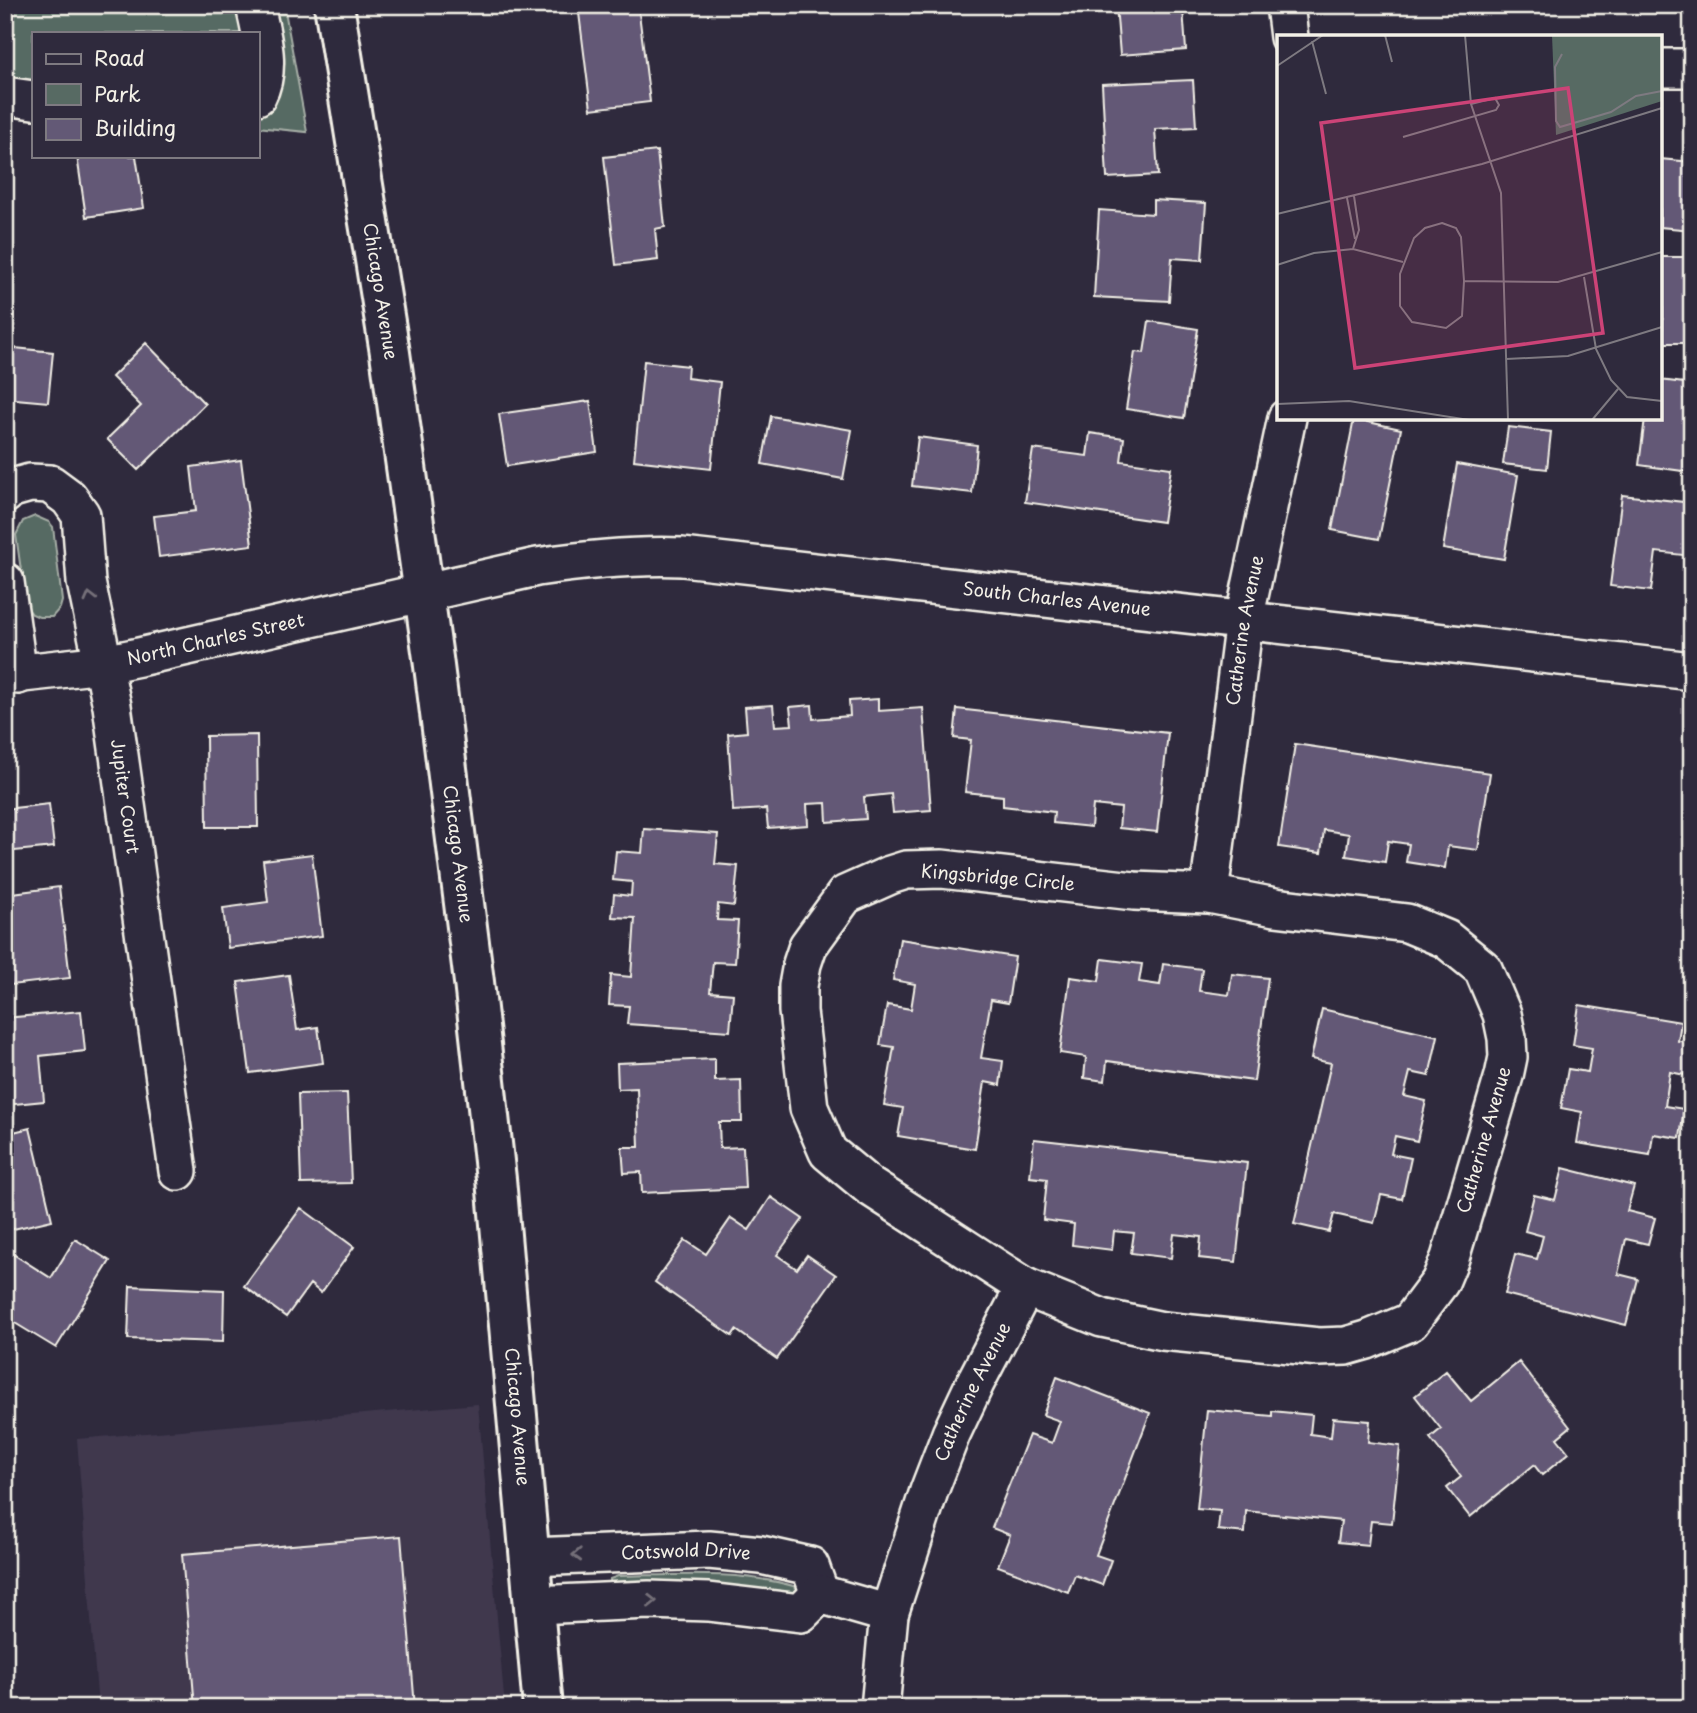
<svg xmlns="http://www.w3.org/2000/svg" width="1697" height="1713" viewBox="0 0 1697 1713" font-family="'Playpen Sans',sans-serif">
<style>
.built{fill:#3f384e}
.green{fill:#576a63;stroke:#a6aea6;stroke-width:2}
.building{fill:#635976;stroke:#f4f1e8;stroke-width:2}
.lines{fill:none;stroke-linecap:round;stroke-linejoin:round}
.minor-casing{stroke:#f4f1e8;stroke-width:42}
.major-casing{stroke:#f4f1e8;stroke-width:44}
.minor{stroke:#2f2a3d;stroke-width:37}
.major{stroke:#2f2a3d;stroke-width:38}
.oneway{stroke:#747079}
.labels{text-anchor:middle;stroke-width:5;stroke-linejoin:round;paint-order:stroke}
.street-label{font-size:18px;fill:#f4f1e8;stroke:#2f2a3d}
.inset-road{fill:none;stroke:#7e7a81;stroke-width:2}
.view{fill:#cc4377;fill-opacity:0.15;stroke:#cc4377;stroke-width:3.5}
.inset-edge{fill:none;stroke:#f4f1e8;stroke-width:3.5}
</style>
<rect width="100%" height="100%" fill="#2f2a3d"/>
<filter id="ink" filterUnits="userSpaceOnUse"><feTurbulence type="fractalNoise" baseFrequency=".0143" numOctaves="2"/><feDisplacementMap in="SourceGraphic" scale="14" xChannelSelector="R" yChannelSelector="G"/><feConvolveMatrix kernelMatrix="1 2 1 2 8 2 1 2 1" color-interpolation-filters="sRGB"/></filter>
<g filter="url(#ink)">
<!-- built -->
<path class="built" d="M478,1404L505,1708H98L77,1439Z"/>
<!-- green -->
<path class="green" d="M5,5H284L307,132L257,127V33H33V104L5,101Z
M35,516L49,522L53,527L62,601L60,608L52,617H39L32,614L26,606L16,535L23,521Z
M618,1576C678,1575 739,1570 797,1587L798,1598L610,1584V1579Z"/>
<!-- building -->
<path class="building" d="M578,5H638L650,102L591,109Z
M1116,5H1167L1168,10L1183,9L1186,50L1120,55Z
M1193,80L1196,127L1155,129L1158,175L1107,178L1102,84Z
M657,151L665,227L655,229L658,260L616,265L604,157Z
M77,156H136L144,208L86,217Z
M1660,159L1692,162V230L1660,227Z
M1153,200L1206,203L1202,260L1172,258L1169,301L1094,297L1099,210L1153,214Z
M1660,257H1692V343H1662L1663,296H1660Z
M1149,321L1198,329L1184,418L1126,409L1135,352L1144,353Z
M146,343L205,404L138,470L107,439L141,406L112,377Z
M5,347L53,352L48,402L5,398Z
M644,361L688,366L687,378L720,382L711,469L634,460Z
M1660,380L1692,384L1690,472L1639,465L1645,418H1660Z
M590,401L597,452L507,466L499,414Z
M771,416L852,430L843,479L762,464Z
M1354,419L1401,429L1379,539L1332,530Z
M1508,427L1551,432L1547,469L1503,464Z
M1090,433L1124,438L1121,461L1171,468L1163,522L1025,502L1033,449L1087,456Z
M918,437L977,445L972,493L912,486Z
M241,460L252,545L159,557L154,516L196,511L191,467Z
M1457,464L1518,475L1504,559L1443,549Z
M1622,495L1692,503V556L1656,552L1651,591L1610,586Z
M878,699V711L923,708L931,810L893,813L891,794L864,797L866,819L827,822L826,803L807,804L808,825L768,828L766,809L733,811L728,734L747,732L745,707L773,705L775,726L792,725L790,707L812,705L813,719L850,716L849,701Z
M957,709L1168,733L1157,832L1119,828L1121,808L1093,805L1091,827L1053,823L1054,812L1003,806V796L965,792L971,740L954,738Z
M257,735L258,827H207L206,736Z
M1295,744L1490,773L1478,850L1448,846L1445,868L1406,862L1409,844L1388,841L1385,862L1346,856L1349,834L1324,830L1321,853L1279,847Z
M49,804L54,847L5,852V809Z
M644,829L718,834L715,864L738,866L734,906L718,904L717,920L738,921L735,963L713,962L710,992L733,994L730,1031L627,1024L629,1006L609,1005L611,975L631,977L635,918L612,917L614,894L631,896L632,882L613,880L616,851L642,853Z
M312,854L322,936L228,948L223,908L268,902L263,860Z
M59,887L70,978L11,985L5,933V894Z
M900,939L1015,957L1008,1003L991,1000L981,1058L1003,1061L1000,1085L985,1082L975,1149L898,1136L903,1108L884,1105L894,1047L880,1045L887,1005L911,1009L915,984L893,980Z
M1102,959L1142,964L1139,982L1160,985L1163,964L1202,969L1199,991L1229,995L1232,974L1268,978L1254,1081L1107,1061L1105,1081L1084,1078L1086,1057L1060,1053L1070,977L1099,981Z
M289,975L297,1030L318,1027L323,1063L250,1073L238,982Z
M1579,1005L1681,1022L1678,1041L1692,1043L1690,1076L1670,1072L1665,1106L1684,1109L1680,1138L1653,1134L1650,1155L1577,1143L1582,1112L1561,1108L1568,1069L1588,1072L1592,1048L1573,1045Z
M1322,1009L1438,1036L1429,1076L1410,1072L1404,1096L1426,1101L1417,1141L1395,1136L1391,1154L1411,1158L1402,1199L1381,1195L1374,1223L1334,1214L1329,1232L1294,1224L1331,1063L1311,1059Z
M81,1011L85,1051L40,1056L44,1101L5,1105V1018Z
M715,1059V1081L741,1080L742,1122H719L720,1148L743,1147L745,1188L642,1193L641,1172L624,1173L622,1147H639L637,1088L618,1089L617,1063Z
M347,1093L351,1183L301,1184L298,1094Z
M30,1128L52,1220L5,1231V1134Z
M1034,1139L1247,1163L1236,1262L1199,1258L1201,1237L1174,1234L1171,1258L1131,1253L1134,1233L1114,1231L1112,1250L1072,1245L1074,1224L1043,1220L1047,1179L1030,1177Z
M1563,1168L1634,1186L1627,1211L1655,1218L1648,1244L1626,1239L1618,1274L1638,1279L1626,1325L1505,1294L1515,1254L1537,1259L1543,1236L1525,1231L1534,1195L1555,1200Z
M771,1197L803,1219L777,1255L797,1269L807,1255L836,1275L777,1359L736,1330L732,1336L655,1282L685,1240L706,1254L731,1218L749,1230Z
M301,1208L354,1247L321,1293L310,1284L286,1317L244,1286Z
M75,1239L110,1261L56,1348L5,1317V1267L13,1254L51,1278Z
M130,1286L224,1290L223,1342L128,1339Z
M1519,1362L1570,1427L1557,1438L1569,1453L1542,1475L1534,1465L1470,1517L1447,1488L1461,1477L1430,1438L1441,1429L1415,1396L1446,1371L1471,1401Z
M1057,1377L1150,1413L1096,1555L1111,1560L1102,1585L1075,1575L1068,1592L998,1566L1010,1535L992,1528L1029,1435L1052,1443L1060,1421L1043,1415Z
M1207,1410L1272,1416V1411L1312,1415L1310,1434L1331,1437L1333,1418L1370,1421L1368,1442L1400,1446L1392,1523L1371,1521L1368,1545L1338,1542L1341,1521L1246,1511L1245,1533L1218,1530L1220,1511L1197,1509Z
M401,1536L415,1708H195L182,1554Z"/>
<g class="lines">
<defs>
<g id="minor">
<path d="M255,5C261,35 272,67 257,96"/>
<path d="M1285,5L1289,37"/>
<path d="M1660,68H1692"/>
<path d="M5,96L33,100"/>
<path id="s1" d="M5,494L9,489L30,483L50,484L69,498L81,515L86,582L112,706L178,1171"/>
<path d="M5,582L18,675"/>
<path id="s2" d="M5,675L104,664L139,657L537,567C585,560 632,555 682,557L1692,671"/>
<path d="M942,869L1134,891L1209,894L1275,907L1407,923L1446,939L1483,969L1502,1014L1507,1038L1508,1057L1504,1076L1450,1258L1440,1282L1410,1322L1367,1340L1346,1346L1319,1347L1163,1331L1102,1318L1025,1287L869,1186L828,1152L809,1108L798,1011V986L802,964L808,946L845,895L890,875L906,870Z"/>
<path id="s3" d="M1209,894L1244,620L1287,418"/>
<path id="s4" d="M530,1557L709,1550L761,1555L810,1566L820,1594"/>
<path d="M820,1594L889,1614"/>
<path d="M534,1605L649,1600L708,1602L801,1613L820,1594"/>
<path id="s5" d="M880,1708L889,1614L929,1491L951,1434L975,1383L1025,1287"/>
</g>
<g id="major">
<path id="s6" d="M334,5L390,353L433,658L474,982L496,1179L543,1708"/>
</g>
</defs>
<!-- minor casing -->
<use href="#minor" class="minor-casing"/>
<!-- major casing -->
<use href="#major" class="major-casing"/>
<!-- minor -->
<use href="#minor" class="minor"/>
<!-- major -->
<use href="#major" class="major"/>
</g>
<!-- one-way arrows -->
<defs><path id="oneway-chevron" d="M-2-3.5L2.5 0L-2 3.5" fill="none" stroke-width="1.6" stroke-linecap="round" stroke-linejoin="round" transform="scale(1.75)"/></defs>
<g class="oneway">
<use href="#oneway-chevron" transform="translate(90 597) rotate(-104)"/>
<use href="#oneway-chevron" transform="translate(577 1555) rotate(178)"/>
<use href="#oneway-chevron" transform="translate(652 1601)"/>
</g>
</g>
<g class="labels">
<!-- street labels -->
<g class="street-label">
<text dy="6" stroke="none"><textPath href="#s6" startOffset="290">Chicago Avenue</textPath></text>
<text dy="6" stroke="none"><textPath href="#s2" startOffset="1066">South Charles Avenue</textPath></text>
<text dy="6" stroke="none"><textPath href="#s3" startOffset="266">Catherine Avenue</textPath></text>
<text dy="6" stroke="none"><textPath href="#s2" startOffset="214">North Charles Street</textPath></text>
<text dy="6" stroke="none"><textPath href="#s1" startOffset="378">Jupiter Court</textPath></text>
<text dy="6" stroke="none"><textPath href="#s6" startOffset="858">Chicago Avenue</textPath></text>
<text transform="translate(998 878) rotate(5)" y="6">Kingsbridge Circle</text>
<text transform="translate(1484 1140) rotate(-74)" y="6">Catherine Avenue</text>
<text dy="6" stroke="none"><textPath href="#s5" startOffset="332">Catherine Avenue</textPath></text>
<text dy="6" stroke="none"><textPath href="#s6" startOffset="1424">Chicago Avenue</textPath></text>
<text dy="6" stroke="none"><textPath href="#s4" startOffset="156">Cotswold Drive</textPath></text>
</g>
</g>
<!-- overview -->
<g transform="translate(1277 35)">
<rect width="385" height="385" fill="#2f2a3d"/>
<path d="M275,0H385V66L279,100Z" fill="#576a63"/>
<path class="inset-road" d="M108,0L115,27M188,0L194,69L224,158L231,385M35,6L49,59M285,19L278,32L279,86L283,92L334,77L359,61L385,56M0,31L46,0M126,102L219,75L222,70L218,63L194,69M70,163L78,204M0,179L205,129L385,73M165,188L179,193L184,202L187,246L185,281L169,293L135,287L123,271V239L137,203L148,193ZM76,214L82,195L77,161M0,230L37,218L76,214L126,227M307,242L319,314L334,345L350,362L385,366M187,246L281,247L385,217M229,324L291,321L385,292M0,369L72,366L192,385M315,385L341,354"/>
<path class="view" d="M291,53L326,298L78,333L44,88Z"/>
<rect width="385" height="385" class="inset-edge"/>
</g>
<!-- margin -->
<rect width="1697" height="1713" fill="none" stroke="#2f2a3d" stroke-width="28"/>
<rect x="14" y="14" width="1669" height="1685" fill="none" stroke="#f4f1e8" stroke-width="2.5" filter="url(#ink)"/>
<!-- legend -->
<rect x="32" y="32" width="228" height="126" fill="#2f2a3d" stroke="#7e7a81" stroke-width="2"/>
<rect x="46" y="54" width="35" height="10" fill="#2f2a3d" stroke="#7e7a81" stroke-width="2"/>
<text x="94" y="66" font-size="21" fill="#f4f1e8">Road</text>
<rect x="46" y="84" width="35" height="21" fill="#576a63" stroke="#7e7a81" stroke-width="2"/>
<text x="94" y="102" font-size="21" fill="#f4f1e8">Park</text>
<rect x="46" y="119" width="35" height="21" fill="#635976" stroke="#7e7a81" stroke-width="2"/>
<text x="94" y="136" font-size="21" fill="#f4f1e8">Building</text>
</svg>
